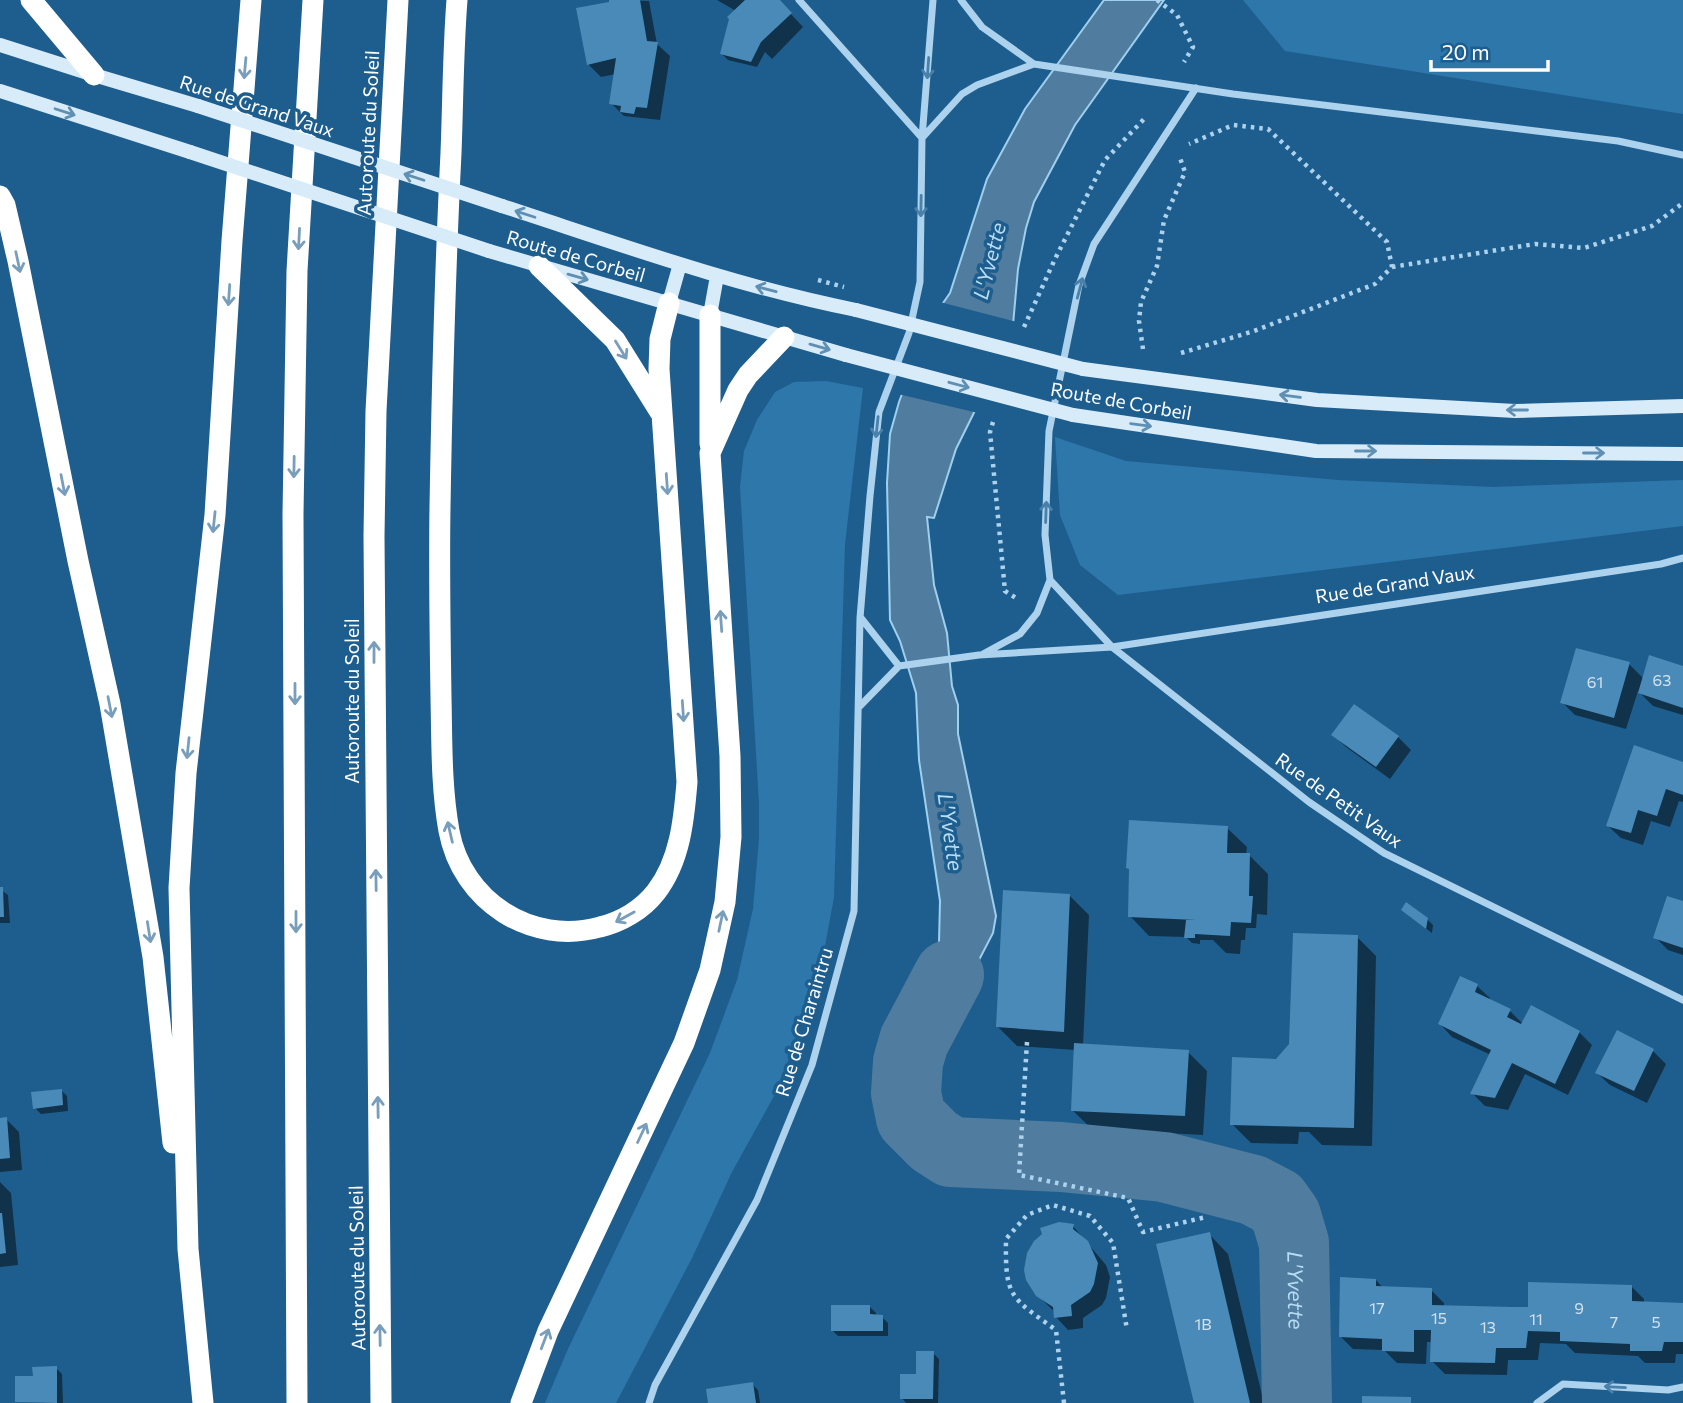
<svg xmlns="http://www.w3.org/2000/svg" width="1683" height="1403" viewBox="0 0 1683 1403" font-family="Commissioner,sans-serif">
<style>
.green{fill:#2e77aa}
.water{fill:#507d9f;stroke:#9fcfee;stroke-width:2}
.pier{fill:#1e5e8e}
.shadow{fill:#0007}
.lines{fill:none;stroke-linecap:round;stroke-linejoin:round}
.river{stroke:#507d9f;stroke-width:70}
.building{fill:#4a8ab8}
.path{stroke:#acd2ed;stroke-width:4.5;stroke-dasharray:3.5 5;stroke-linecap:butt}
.street{stroke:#acd2ed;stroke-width:7}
.secondary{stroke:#d8ebf9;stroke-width:14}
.highway{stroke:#fff;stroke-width:21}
.path-bridge{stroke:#acd2ed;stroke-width:4.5;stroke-dasharray:3.5 5;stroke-linecap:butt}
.secondary-bridge{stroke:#d8ebf9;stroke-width:14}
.oneway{stroke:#789ebb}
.oneway2{stroke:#4981aa}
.oneway3{stroke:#5f8fb3}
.labels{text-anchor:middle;stroke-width:7;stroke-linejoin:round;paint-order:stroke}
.number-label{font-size:16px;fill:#d2e2ed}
.street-label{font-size:19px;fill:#fff;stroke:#1e5e8e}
.water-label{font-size:21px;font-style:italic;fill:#b8dcf4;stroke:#1e5e8e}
</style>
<rect width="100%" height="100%" fill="#1e5e8e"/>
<!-- green -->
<path class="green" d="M1243,0H1683V114L1285,51Z
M826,381L863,388L845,544L834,897L822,963L779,1087L732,1172L692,1258L616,1403H545L568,1349L710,1053L737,980L753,909L759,839V803L740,487L744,451L757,420L775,392L794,382Z
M1055,437L1126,461L1338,480L1493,487L1683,480V526L1118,595L1080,565L1060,515Z"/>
<!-- water -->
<path class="water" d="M1104,0H1164L1075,125L1034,202L1026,228L1018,269L1012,336L956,449L934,518L927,517L934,585L947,633L952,686L958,705V734L996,916L993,933L938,1039L908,1062L880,1057L926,974L939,942L940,901L919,760L916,693L900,641L890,620L887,483L890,434L899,402L922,341L934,316L950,293L987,179L1025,109Z"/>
<!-- pier -->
<path class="pier" d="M940,302L1017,322L1016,338L978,413L898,394L919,340Z"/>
<!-- shadow -->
<path class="shadow" d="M611,0L649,1L657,44L670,56L660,120L624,116L611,103L616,74L601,77L588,64Z
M717,0H778L803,27L772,59L765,52L757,67L728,60L722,54L736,11Z
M1629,664L1644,679L1683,668V715L1653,706L1638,691L1626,729L1575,715L1562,702Z
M1354,706L1398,737L1411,750L1390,779L1346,747L1333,735Z
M1683,764V802L1679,801L1670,827L1651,821L1643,845L1621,838L1608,826Z
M1227,828L1247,847L1246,855H1249L1268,874L1267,915L1257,914L1256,928H1246L1245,940H1241L1240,954L1226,953L1213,940H1200V944L1192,943L1186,937L1149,936L1130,916Z
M0,889L8,895L10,923H0Z
M1070,896L1089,915L1083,1046L1188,1052L1207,1071L1203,1135L1092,1129L1072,1110L1076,1050L1017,1046L998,1027Z
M1683,903V955L1668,950L1655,937Z
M1409,916L1427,919L1433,925L1432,933Z
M1357,937L1376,956L1372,1146L1322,1145L1309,1132H1299L1298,1144L1251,1143L1232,1124L1291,1045Z
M1461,978L1477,986L1490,998L1489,1001L1510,1011L1523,1024L1579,1032L1592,1045L1568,1095L1525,1074L1508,1110L1485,1106L1472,1093L1491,1055L1452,1037L1440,1024Z
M1618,1032L1653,1051L1666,1064L1647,1103L1610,1085L1597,1073Z
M61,1090L67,1096L68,1111L41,1114L35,1108Z
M6,1119L19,1132L22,1170L0,1172V1120Z
M0,1182L11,1193L18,1265L0,1267Z
M1073,1226L1106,1265L1110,1277L1106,1298L1102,1305L1083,1318V1328L1068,1330L1056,1317L1055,1312L1037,1295Z
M1209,1234L1228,1254L1264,1403H1196Z
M1376,1280L1383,1288L1431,1290L1444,1303V1307L1529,1309L1631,1286L1644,1299V1303L1683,1305V1354H1676L1675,1363H1645L1638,1356L1575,1353L1566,1344L1540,1343L1538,1360H1508L1507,1375L1445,1374L1432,1361L1433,1342H1427L1426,1364L1397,1363L1384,1350L1353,1349L1340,1336Z
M870,1307L876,1313V1316L882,1317L888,1323V1336H838L832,1330Z
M933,1353L939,1359L938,1403H906L902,1398Z
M56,1368L62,1374L63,1403L17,1402L35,1378Z
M752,1384L758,1390L760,1403H710Z"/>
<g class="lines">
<!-- river -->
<path class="river" id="s1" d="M949,975L914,1041L908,1062L906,1093L911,1118L934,1141L951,1152L1061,1157L1164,1167L1253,1190L1276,1202L1286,1216L1294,1243L1297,1403"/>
</g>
<!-- building -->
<path class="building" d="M609,0H640L647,41L658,42L647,108L636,107L634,114L620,112L621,106L609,104L616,58L587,65L576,8L609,2Z
M745,0H780L792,13L761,42L751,62L720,54L729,19L727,17Z
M1576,648L1630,662L1614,718L1560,703Z
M1649,655L1683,666V708L1638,693Z
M1354,704L1399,736L1376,767L1331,735Z
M1634,745L1683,762V795L1666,789L1657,816L1638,810L1631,833L1606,826Z
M1129,820L1228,826L1227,853H1250L1249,896H1253L1251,923L1231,922L1230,936L1195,934V938H1184L1186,920H1196L1128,917L1129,869L1126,868Z
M0,887H3L4,917H0Z
M1003,890L1070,894L1064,1032L996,1027Z
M1667,896L1683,901V948L1653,938Z
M1406,902L1428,918L1426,929L1401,910Z
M1293,933L1358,935L1354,1128L1230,1125L1232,1057L1276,1059L1289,1044Z
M1460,976L1478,984L1475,992L1511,1009L1507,1017L1521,1024L1531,1005L1580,1031L1555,1084L1512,1063L1495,1098L1470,1094L1491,1050L1438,1024Z
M1617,1030L1654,1049L1634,1091L1595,1073Z
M1074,1043L1189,1050L1185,1116L1071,1111Z
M62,1089L63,1105L33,1109L31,1092Z
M7,1117L10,1158L0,1159V1118Z
M0,1213H2L6,1253L0,1254Z
M1059,1222L1074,1224L1073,1229L1088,1241L1098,1263L1094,1284L1090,1292L1071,1305L1072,1316L1054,1318L1053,1307L1036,1296L1026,1280L1024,1270L1027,1253L1034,1241L1042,1234L1040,1228Z
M1210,1232L1250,1403H1194L1156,1244Z
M1340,1277L1376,1279V1286L1432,1288V1305L1512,1307H1528V1282L1632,1285V1301L1683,1303V1342H1664L1662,1351H1630V1344L1560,1341V1332L1528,1331L1526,1348H1496L1495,1363L1430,1362L1431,1330H1414V1352L1382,1351V1339L1339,1337Z
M831,1305H870V1314L883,1315V1331H831Z
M916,1351H934L933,1399H900V1374H916Z
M57,1366V1403L15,1402V1376H33L32,1367Z
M753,1382L756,1403H708L706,1389Z
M1362,1396L1411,1397V1403H1362Z"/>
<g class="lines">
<!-- path -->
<path class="path" d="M1157,0L1177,15L1193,47L1184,62
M1392,267L1535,244L1584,248L1652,226L1683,203
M1024,327L1055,259L1105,160L1145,118
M1143,349L1139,321L1141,302L1157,266L1164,220L1185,172L1180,158
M1181,353L1254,331L1375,284L1392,267L1387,242L1268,129L1233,125L1189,144
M993,422L990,432L1005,591L1019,600
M1027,1042L1019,1175L1128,1198L1143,1232L1206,1217
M1064,1403L1056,1330C1010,1297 1005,1297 1006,1239L1027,1215L1053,1205L1090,1216L1113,1243L1127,1330"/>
<!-- street -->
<path class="street" d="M799,0L922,138
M961,0L982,27L1034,64L1233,94L1618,141L1683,155
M922,138L962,94L977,85L1034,64
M1050,580L1112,647L1309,802L1384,853L1683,1000
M861,618L899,666
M983,654L1020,634L1037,613L1050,580L1045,535L1049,431L1079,285L1094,244L1196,88
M860,706L899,666L979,655L1112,647L1661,564L1683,558
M649,1403L655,1385L757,1200L812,1065L854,911L860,618L870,496L879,412L909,333L920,282L922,138L933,0
M1537,1403L1563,1384L1668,1390L1683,1387"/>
<!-- secondary -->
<path class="secondary" d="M0,45L94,75L198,106
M0,91L190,152
M502,206C619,244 735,286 856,310
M489,251L846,355
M669,303L680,264
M710,315L717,276
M1083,369L1317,400L1515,411L1683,406
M1073,415L1316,451L1683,454"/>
<!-- highway -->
<path class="highway" d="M31,0L94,75
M457,0C453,51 453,102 451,153C445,271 442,389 440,507C439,570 440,633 441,697C442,742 441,786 449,831C462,901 531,946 600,927C621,922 642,910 656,892C680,861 684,820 687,782L659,369L660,339L669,303
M0,196L5,205L18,261L78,561L110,704L153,957L173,1143
M539,266L615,340L660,412
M710,315V444
M203,1403L188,1249L179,888L186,773L215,515L232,241L251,0
M297,1403L293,514L297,271L313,0
M381,1403L374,536L376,411L398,0
M521,1403L548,1331L684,1043L710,970L725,902L731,837L730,756L710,453L738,390L748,375L784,337"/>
<!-- path-bridge -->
<path class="path-bridge" d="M818,280L844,287"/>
<!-- secondary-bridge -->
<path class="secondary-bridge" d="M198,106L502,206
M190,152L489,251
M856,310L1083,369
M846,355L1073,415"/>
</g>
<!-- one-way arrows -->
<defs><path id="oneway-shaft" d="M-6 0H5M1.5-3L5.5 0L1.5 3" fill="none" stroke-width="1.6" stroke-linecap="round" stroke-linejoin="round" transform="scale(1.75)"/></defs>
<g class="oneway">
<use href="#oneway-shaft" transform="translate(245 68) rotate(95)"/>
<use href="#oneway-shaft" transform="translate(299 239) rotate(93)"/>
<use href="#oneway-shaft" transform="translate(18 262) rotate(78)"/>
<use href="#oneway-shaft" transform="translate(229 295) rotate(94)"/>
<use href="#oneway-shaft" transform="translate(621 350) rotate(58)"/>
<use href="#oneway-shaft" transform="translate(294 467) rotate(91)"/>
<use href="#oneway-shaft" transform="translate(667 484) rotate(86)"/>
<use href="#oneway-shaft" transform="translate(63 485) rotate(79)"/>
<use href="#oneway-shaft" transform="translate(214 522) rotate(96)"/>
<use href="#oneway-shaft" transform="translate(721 621) rotate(-94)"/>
<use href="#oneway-shaft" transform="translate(374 652) rotate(-90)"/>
<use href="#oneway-shaft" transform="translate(295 694) rotate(90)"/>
<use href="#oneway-shaft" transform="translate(110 707) rotate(79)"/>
<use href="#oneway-shaft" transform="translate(683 711) rotate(86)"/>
<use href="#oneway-shaft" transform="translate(188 748) rotate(96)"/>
<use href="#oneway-shaft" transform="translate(450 832) rotate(-103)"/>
<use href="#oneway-shaft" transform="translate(376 880) rotate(-91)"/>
<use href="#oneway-shaft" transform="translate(625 917) rotate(151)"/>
<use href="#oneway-shaft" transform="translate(721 921) rotate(-78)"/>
<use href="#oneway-shaft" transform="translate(296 922) rotate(90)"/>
<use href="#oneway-shaft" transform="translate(149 932) rotate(81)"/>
<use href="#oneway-shaft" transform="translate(378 1107) rotate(-91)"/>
<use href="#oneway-shaft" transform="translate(642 1133) rotate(-65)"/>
<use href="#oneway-shaft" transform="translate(380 1335) rotate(-91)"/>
<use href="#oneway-shaft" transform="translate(545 1339) rotate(-69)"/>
</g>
<g class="oneway2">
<use href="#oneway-shaft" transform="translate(928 68) rotate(94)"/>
<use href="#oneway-shaft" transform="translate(921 206) rotate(91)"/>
<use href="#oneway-shaft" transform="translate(1080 288) rotate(-75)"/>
<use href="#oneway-shaft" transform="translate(877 427) rotate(96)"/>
<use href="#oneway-shaft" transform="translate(1046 512) rotate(-88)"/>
<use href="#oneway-shaft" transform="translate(1615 1387) rotate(-177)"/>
</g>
<g class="oneway3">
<use href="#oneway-shaft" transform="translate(65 112) rotate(18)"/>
<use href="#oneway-shaft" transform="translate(414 177) rotate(-162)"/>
<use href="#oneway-shaft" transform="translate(525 214) rotate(-162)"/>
<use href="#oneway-shaft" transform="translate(578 277) rotate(16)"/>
<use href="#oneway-shaft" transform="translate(766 289) rotate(-165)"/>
<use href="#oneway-shaft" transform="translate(820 347) rotate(16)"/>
<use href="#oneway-shaft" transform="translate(959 385) rotate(15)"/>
<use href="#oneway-shaft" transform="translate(1290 396) rotate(-173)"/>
<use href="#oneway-shaft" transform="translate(1517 410) rotate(-180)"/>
<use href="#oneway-shaft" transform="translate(1141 425) rotate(8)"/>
<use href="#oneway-shaft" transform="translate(1366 451)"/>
<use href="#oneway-shaft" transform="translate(1594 453)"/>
</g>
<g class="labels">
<!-- number labels -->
<g class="number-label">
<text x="1662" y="686">63</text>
<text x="1595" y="688">61</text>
<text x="1377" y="1314">17</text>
<text x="1579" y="1314">9</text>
<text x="1439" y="1324">15</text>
<text x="1536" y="1325">11</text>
<text x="1614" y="1328">7</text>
<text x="1656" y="1328">5</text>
<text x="1203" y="1330">1B</text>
<text x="1488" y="1333">13</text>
</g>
<!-- street labels -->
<g class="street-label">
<text transform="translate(257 106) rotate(18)" y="7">Rue de Grand Vaux</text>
<text transform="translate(368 133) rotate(-87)" y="7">Autoroute du Soleil</text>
<text transform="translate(576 256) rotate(16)" y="7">Route de Corbeil</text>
<text transform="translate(1121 401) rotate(10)" y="7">Route de Corbeil</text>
<text transform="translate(1395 584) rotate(-9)" y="7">Rue de Grand Vaux</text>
<text transform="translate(352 701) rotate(-90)" y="7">Autoroute du Soleil</text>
<text transform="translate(1339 800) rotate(35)" y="7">Rue de Petit Vaux</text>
<text transform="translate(804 1022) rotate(-73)" y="7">Rue de Charaintru</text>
<text transform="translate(357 1268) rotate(-91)" y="7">Autoroute du Soleil</text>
</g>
<!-- water labels -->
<g class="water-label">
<text transform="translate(990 261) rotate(-76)" y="7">L'Yvette</text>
<text transform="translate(950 832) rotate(82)" y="7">L'Yvette</text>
<text dy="7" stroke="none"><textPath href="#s1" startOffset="630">L'Yvette</textPath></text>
</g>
</g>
<!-- scale -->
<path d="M1431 60v10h117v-10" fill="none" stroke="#ffffff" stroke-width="3.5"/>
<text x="1442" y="60" font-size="21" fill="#ffffff" stroke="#1e5e8e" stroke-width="5" paint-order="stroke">20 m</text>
</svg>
